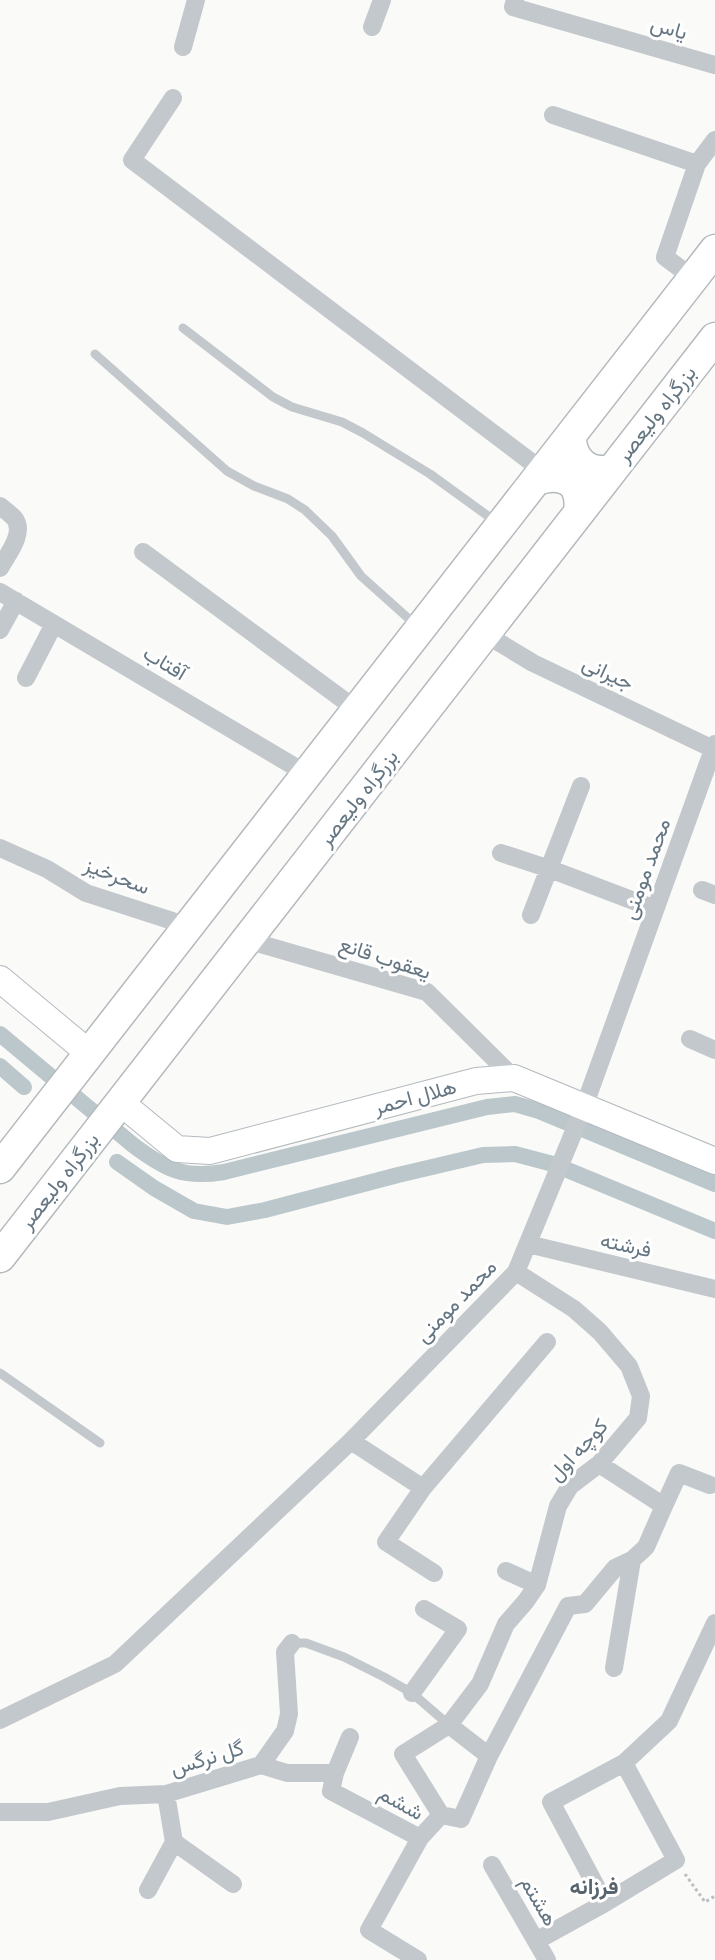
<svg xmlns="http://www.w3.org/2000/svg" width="715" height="1960" viewBox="0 0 715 1960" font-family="Signika,Vazirmatn,sans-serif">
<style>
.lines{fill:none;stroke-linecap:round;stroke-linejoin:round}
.canal{stroke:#bbc7cb;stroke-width:16}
.secondary-casing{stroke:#b3babf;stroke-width:28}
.trunk-casing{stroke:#b4b9bd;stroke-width:33}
.path{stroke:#bbbfc2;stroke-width:3;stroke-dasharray:3 3;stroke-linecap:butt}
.service{stroke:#c3c8cc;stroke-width:9}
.minor{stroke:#c3c8cc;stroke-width:18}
.secondary{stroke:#fff;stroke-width:26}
.trunk{stroke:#fff;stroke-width:30}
.labels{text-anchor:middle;stroke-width:6;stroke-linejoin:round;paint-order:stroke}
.street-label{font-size:21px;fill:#657683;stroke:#fff}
.neighbourhood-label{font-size:22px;font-weight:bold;fill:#57646e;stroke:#fff}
</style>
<rect width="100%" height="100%" fill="#fafaf8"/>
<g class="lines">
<!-- canal -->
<path class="canal" d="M0,1034L133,1145C165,1169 183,1179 224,1172L487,1107L515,1104L539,1111L715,1184
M0,1066L24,1087
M117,1162L154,1188L194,1211L227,1217L265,1210L398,1175L483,1155L515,1154L553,1164L715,1231"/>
<defs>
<path id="secondary" d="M0,979L89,1053
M120,1102L177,1149L210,1151L476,1081L514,1078L715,1161"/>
<path id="trunk" d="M571,435C570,460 589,477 613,469
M536,480C563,471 583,481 579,512
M0,1168L715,250
M0,1257L715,338"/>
</defs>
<!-- secondary casing -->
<use href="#secondary" class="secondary-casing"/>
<!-- trunk casing -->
<use href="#trunk" class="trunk-casing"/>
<!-- path -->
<path class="path" d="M685,1874L705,1902L715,1896"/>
<!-- service -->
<path class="service" d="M183,328L273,397L292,407L342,422L363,433L430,474L499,524
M95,354L227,471L254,486L288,499L305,510L332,536L361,576L418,627
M0,1373L100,1443
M292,1643H306L344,1657L384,1677L412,1693L449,1725"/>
<!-- minor -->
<path class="minor" d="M515,0L513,7L715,65
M372,27L382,0
M183,47L196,0
M173,98L132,160L543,471
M553,115L697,164
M693,278L665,257L697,164L715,140
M0,506C5,510 11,514 15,519C25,534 7,555 0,568
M143,552L357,710
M0,592L307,774
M0,630L16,601
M485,634L533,663L713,749
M26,678L54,624
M0,848L47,869L86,893L188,926
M501,853L550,869L655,909
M702,890L715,895
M531,915L581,786
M247,940L427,992L514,1078
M690,1039L715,1050
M528,1244L715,1289
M351,1441L423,1488L547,1342
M423,1488L386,1542L434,1573
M664,1506L679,1473L710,1485
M506,1571L537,1585
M614,1668L632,1560
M412,1693L458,1629L424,1609
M0,1720L115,1664L351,1441L516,1272L584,1107L715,744
M449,1725L489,1756
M261,1765L287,1773H335L331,1791L420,1838L369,1930L418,1960
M335,1773L350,1737
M166,1794L174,1842L233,1884
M0,1812H48L120,1796L166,1794L261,1765L285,1731L289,1714L285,1652L292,1643
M441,1815L461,1819L489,1756L568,1606L585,1604L615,1568L632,1560L646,1547L664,1506L599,1464
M420,1838L441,1815L403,1754L449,1725L480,1684L506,1624L526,1601L537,1585L558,1506L570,1486L599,1464L638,1418L641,1396L629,1366L600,1332L574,1309L516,1272
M492,1865L547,1960
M148,1890L174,1842
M605,1903L676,1860L624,1763
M536,1941L605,1903L551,1802L624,1763L669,1721L715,1623"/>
<!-- secondary -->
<use href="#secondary" class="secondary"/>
<!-- trunk -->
<use href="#trunk" class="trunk"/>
</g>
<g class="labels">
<!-- street labels -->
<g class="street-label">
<text transform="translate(669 28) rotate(16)" y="7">یاس</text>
<text transform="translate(656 414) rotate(-52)" y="7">بزرگراه ولیعصر</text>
<text transform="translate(165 663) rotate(31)" y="7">آفتاب</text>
<text transform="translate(608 673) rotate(25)" y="7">جیرانی</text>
<text transform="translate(358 798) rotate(-52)" y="7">بزرگراه ولیعصر</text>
<text transform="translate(646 869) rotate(-70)" y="7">محمد مومنی</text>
<text transform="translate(117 876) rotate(21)" y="7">سحرخیز</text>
<text transform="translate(385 958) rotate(18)" y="7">یعقوب قانع</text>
<text transform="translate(415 1097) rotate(-15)" y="7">هلال احمر</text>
<text transform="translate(59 1181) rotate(-52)" y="7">بزرگراه ولیعصر</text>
<text transform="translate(626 1245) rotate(12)" y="7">فرشته</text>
<text transform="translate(456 1301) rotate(-46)" y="7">محمد مومنی</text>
<text transform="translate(578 1450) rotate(-47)" y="7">کوچه اول</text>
<text transform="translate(207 1758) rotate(-17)" y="7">گل نرگس</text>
<text transform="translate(401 1803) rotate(29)" y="7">ششم</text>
<text transform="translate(539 1901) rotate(60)" y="7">هشتم</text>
</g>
<!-- neighbourhood labels -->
<g class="neighbourhood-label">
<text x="594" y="1894">فرزانه</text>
</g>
</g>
</svg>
